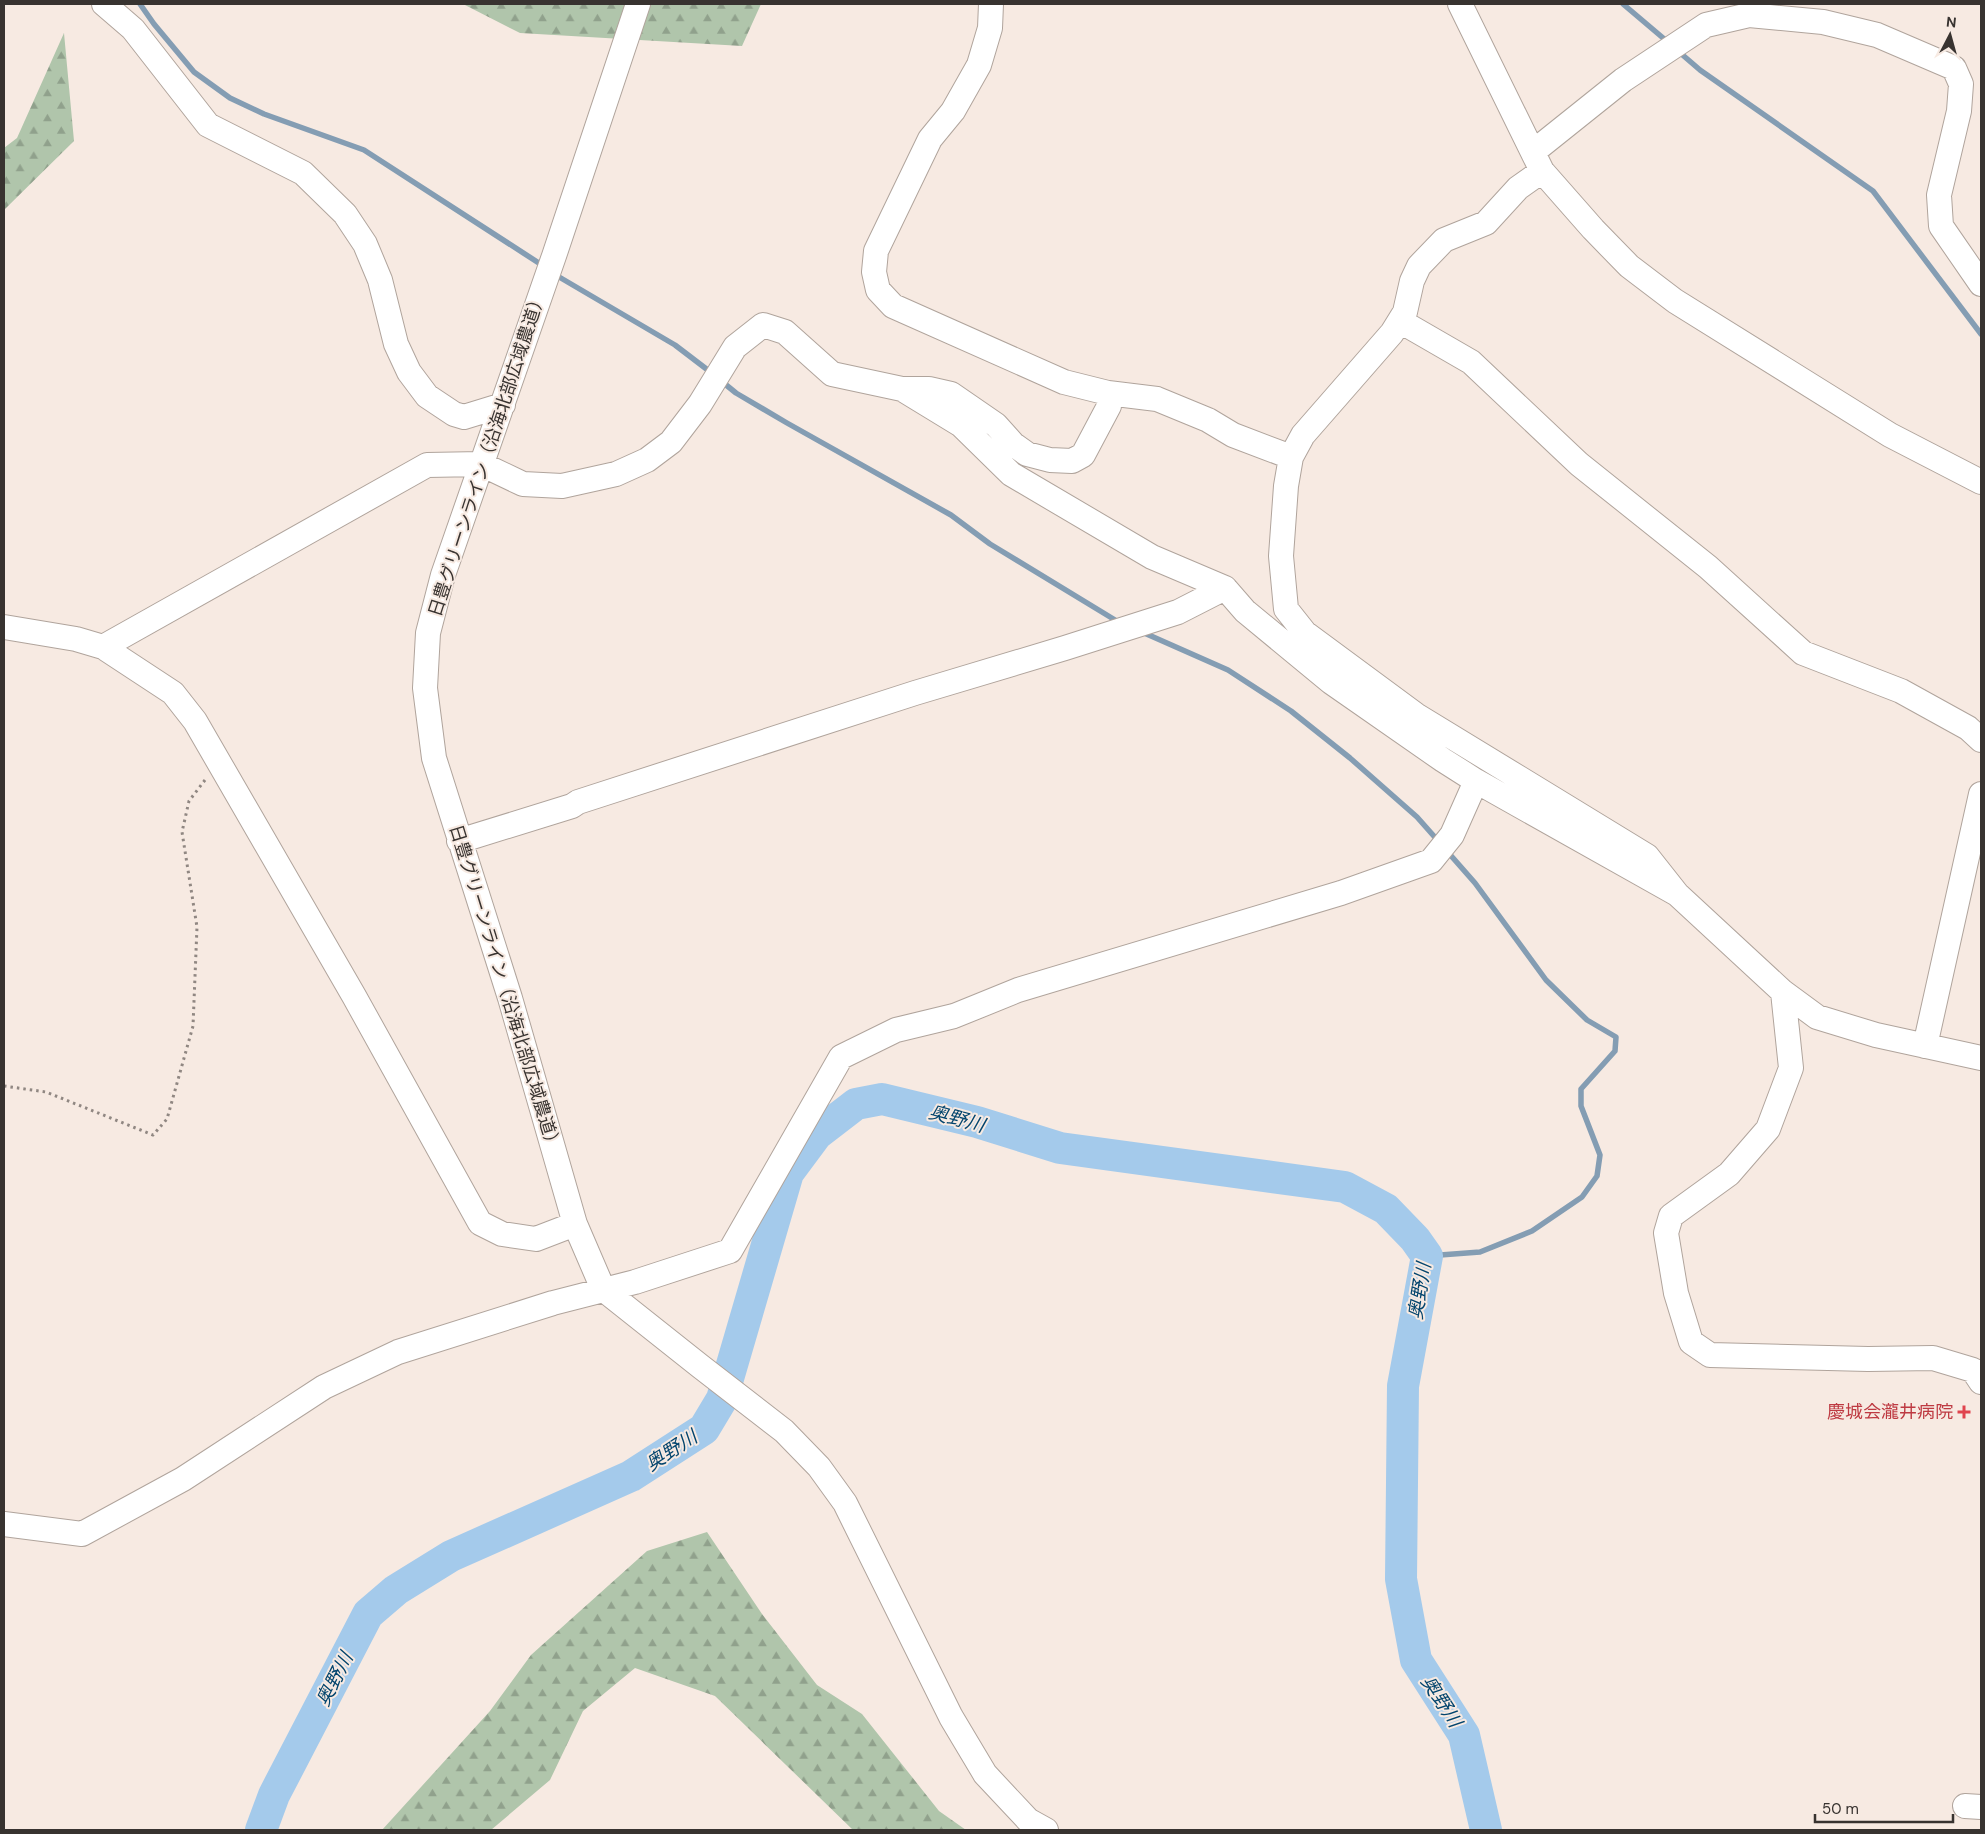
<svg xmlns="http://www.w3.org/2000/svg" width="1985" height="1834" viewBox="0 0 1985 1834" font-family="'DM Sans','Noto Sans JP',sans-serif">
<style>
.forest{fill:url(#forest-firs)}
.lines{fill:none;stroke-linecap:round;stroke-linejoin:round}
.stream{stroke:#849db3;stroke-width:5.5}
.river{stroke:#a4caeb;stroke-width:32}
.minor-casing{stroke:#b0a49c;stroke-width:26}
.path{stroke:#908782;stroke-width:3;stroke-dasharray:2.5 4;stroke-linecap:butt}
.minor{stroke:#fff;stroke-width:24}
.health-dot{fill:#e0444e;stroke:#f7eae2;stroke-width:2}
.labels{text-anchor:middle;stroke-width:4;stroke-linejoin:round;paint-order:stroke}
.street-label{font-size:18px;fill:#383330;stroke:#f7eae2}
.health-label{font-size:18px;fill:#be3a42;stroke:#f7eae2;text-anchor:end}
.water-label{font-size:19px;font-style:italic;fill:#02446d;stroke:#f7eae2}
</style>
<defs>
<pattern id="forest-firs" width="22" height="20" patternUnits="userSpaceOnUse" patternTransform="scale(1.25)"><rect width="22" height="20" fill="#b0c5ab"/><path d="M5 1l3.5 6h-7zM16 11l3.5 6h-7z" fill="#90a18c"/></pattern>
</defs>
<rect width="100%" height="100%" fill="#f7eae2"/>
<!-- forest -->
<path class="forest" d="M463,4H761L742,46L520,33Z
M64,33L74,141L4,210V148L17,138Z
M707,1532L762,1614L817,1685L862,1714L939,1811L966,1830H853L715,1696L635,1668L583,1711L550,1780L491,1830H382L490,1711L531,1655L647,1551Z"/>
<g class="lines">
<!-- stream -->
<path class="stream" d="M140,4L154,24L194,72L230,98L264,114L364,150L545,267
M1623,4L1669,43
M1678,51L1700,70L1873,191L1981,334
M554,274L675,345L713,374
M720,380L736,393L787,423L951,515L990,544L1120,623
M1142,632L1228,670L1291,711L1350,758L1417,817L1440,843
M1427,1256L1480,1252L1532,1231L1582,1197L1597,1176L1600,1155L1581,1106V1089L1615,1051L1616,1037L1587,1020L1546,980L1475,883L1446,850"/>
<!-- river -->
<path class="river" d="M261,1830L274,1795L368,1614L396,1590L451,1556L631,1476L704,1429L722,1399L788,1173L817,1134L856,1104L882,1099L977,1122L1060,1148L1345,1187L1386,1209L1415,1239L1427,1256L1403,1386L1401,1579L1416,1660L1464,1735L1486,1830"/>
<defs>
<path id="minor" d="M104,4L133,29L208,125L303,173L345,214L365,244L380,280L396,344L409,372L427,396L454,414L464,417L503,405
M638,4L554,256L443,575L428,633L425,688L434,758L510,998L575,1224L603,1289L700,1366L784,1431L819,1467L845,1503L951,1717L985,1774L1028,1820L1046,1830
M991,4L990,28L979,65L953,111L930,139L876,251L874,272L878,290L893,306L1064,382L1108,393L1157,399L1208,420L1233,435L1291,457
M1460,4L1542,171L1593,229L1629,266L1675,301L1890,435L1981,482
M1533,152L1623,80L1706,25L1749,15L1823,22L1877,35L1954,68L1961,84L1959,111L1939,195L1941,226L1981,284
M1542,171L1518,188L1486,223L1444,240L1419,266L1412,281L1405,312L1392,333L1303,435L1291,457L1286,486L1281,556L1286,609L1305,633L1416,715L1647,856L1677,894L1783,992L1817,1017L1876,1035L1981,1058
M1400,321L1471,362L1579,464L1708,567L1803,653L1901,691L1968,728L1981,740
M905,389H929L951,394L996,425L1013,444L1027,454L1050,460L1072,461L1083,455L1109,406L1108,393
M4,627L76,639L103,647L173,693L195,721L354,996L480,1223L502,1234L536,1239L575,1224
M103,647L427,465L481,464L523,484L562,486L616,474L647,460L671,442L700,404L735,347L763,325L785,332L832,374L902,389L961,425L1011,474L1152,557L1225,588L1245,611L1331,682L1443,760L1476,781L1677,894
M459,841L572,806L578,802L915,693L1065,648L1178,612L1225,588
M1783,992L1791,1068L1768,1129L1729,1174L1671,1216L1666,1233L1676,1293L1691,1342L1710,1355L1868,1359L1933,1358L1973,1370L1981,1382
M1925,1046L1981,794
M4,1524L82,1534L183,1479L324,1387L398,1352L553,1303L635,1282L730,1251L841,1057L896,1030L954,1016L1018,990L1341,893L1431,861L1452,835L1476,781
M1965,1806L1981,1807"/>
</defs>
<!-- minor casing -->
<use href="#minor" class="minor-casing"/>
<!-- path -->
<path class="path" d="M4,1086L46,1092L153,1135L167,1119L193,1026L197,927L182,832L189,801L205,780"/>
<!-- minor -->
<use href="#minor" class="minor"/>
</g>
<!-- markers -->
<path class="health-dot" d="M1961.5 1404.5h5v5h5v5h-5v5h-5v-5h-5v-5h5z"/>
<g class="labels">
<!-- street labels -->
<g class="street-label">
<text transform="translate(487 454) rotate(-72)" y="6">日豊グリーンライン（沿海北部広域農道）</text>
<text transform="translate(505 988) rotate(73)" y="6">日豊グリーンライン（沿海北部広域農道）</text>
</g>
<!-- health labels -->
<g class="health-label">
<text x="1953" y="1418">慶城会瀧井病院</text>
</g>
<!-- water labels -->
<g class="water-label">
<text transform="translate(957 1118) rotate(15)" y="7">奥野川</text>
<text transform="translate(1419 1291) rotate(-81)" y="7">奥野川</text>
<text transform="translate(671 1450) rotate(-33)" y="7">奥野川</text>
<text transform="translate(334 1679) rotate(-63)" y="7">奥野川</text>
<text transform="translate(1442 1701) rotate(57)" y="7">奥野川</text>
</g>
</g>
<!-- border -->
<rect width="1985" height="1834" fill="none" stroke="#383330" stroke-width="10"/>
<!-- north arrow -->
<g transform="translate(1950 35) rotate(6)" stroke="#f7eae2" stroke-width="4" paint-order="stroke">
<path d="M0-4L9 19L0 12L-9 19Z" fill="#383330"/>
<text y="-8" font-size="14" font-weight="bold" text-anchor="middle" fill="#383330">N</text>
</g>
<!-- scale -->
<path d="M1815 1814v8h138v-8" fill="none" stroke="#383330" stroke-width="2.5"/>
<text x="1822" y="1814" font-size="15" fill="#383330" stroke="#f7eae2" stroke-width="4" paint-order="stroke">50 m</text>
</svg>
